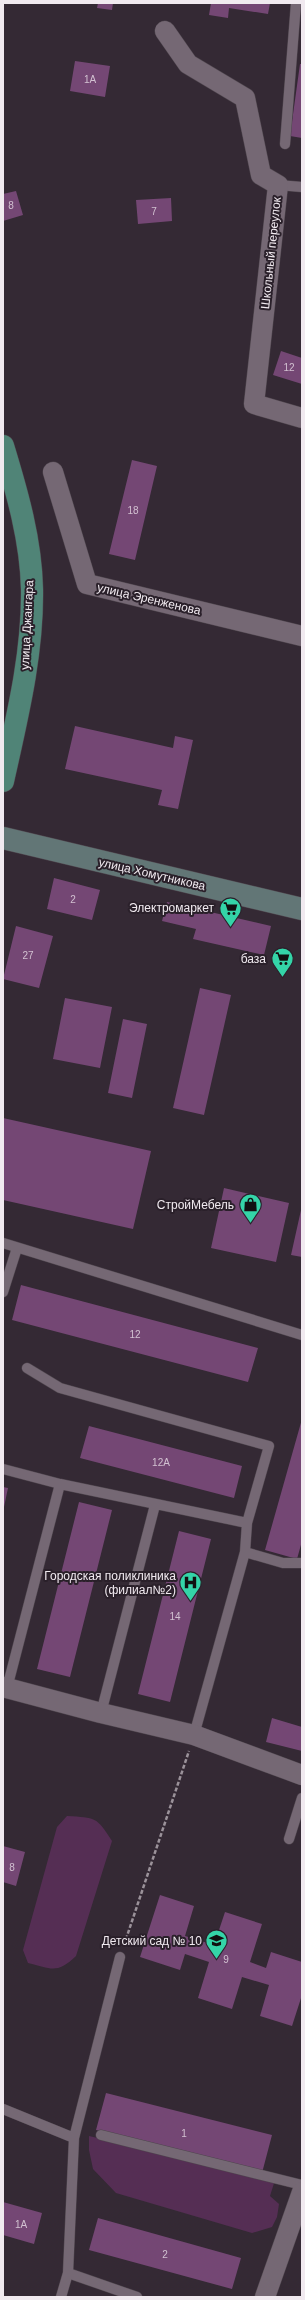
<svg xmlns="http://www.w3.org/2000/svg" width="305" height="2300" viewBox="0 0 305 2300" font-family="Arial,sans-serif">
<style>
.green{fill:#552e54}
.building{fill:#744774}
.lines{fill:none;stroke-linecap:round;stroke-linejoin:round}
.lane-casing{stroke:#4f464e;stroke-width:11}
.street-casing{stroke:#4f464e;stroke-width:21}
.secondary-casing{stroke:#4f464e;stroke-width:23}
.primary-casing{stroke:#4f464e;stroke-width:23}
.path{stroke:#9b929a;stroke-width:2.5;stroke-dasharray:4 2;stroke-linecap:butt}
.lane{stroke:#756874;stroke-width:10}
.street{stroke:#756874;stroke-width:20}
.secondary{stroke:#627676;stroke-width:22}
.primary{stroke:#508477;stroke-width:22}
.labels{text-anchor:middle;stroke-width:4;stroke-linejoin:round;paint-order:stroke}
.number-label{font-size:10px;fill:#d2c1d1}
.street-label{font-size:12px;fill:#f1eaf0;stroke:#2a202a}
.poi-label{font-size:12px;fill:#f1eaf0;stroke:#2a202a;text-anchor:end}
</style>
<rect width="100%" height="100%" fill="#342934"/>
<!-- green -->
<path class="green" d="M67,1816C96,1818 96,1816 112,1841L76,1956C57,1974 52,1969 28,1963L23,1950L57,1827Z
M89,2136L275,2180L270,2196L279,2204L277,2217L272,2227L252,2233L116,2193L93,2169L89,2150Z"/>
<!-- building -->
<path class="building" d="M98,3H113L112,10L97,8Z
M211,3H270L268,14L229,8L228,18L209,15Z
M75,61L110,66L105,97L70,91Z
M300,64H302V138L290,136Z
M16,191L23,215L3,221V194Z
M171,198L172,221L138,224L136,200Z
M281,351L302,358V384L273,375Z
M132,460L157,466L135,560L109,554Z
M75,726L173,748L175,736L193,740L178,809L158,805L162,790L65,769Z
M54,878L100,890L92,920L47,909Z
M167,902L271,926L264,955L193,939L196,929L162,921Z
M16,926L53,936L39,988L3,979Z
M200,988L231,995L204,1115L173,1108Z
M65,998L112,1007L100,1068L53,1059Z
M123,1019L147,1024L132,1098L108,1093Z
M3,1118L151,1151L133,1229L3,1200Z
M224,1188L289,1203L276,1262L211,1248Z
M301,1210H302V1257L291,1255Z
M21,1285L258,1348L248,1382L12,1320Z
M302,1419V1541L297,1559L265,1550Z
M89,1426L242,1466L234,1498L80,1458Z
M3,1487L8,1488L4,1507H3Z
M79,1502L112,1510L70,1677L37,1669Z
M179,1531L211,1539L170,1702L138,1694Z
M272,1718L302,1727V1751L266,1742Z
M3,1846L25,1852L16,1886L3,1882Z
M160,1895L194,1906L185,1936L214,1945L225,1912L262,1924L250,1962L266,1968L271,1952L302,1962V1995L292,2026L260,2016L269,1985L242,1977L232,2009L198,1998L209,1962L185,1954L180,1970L140,1957Z
M106,2093L272,2135L262,2173L96,2130Z
M3,2202L42,2213L34,2244L3,2235Z
M98,2218L241,2258L232,2289L89,2250Z"/>
<g class="lines">
<defs>
<path id="lane" d="M285,144L296,3
M278,185L302,187
M3,1243L302,1335
M3,1292L17,1248
M27,1368L60,1388L269,1446L247,1523L245,1552L194,1735
M3,1469L60,1484L247,1523
M245,1552L283,1563H302
M7,1688L60,1484
M101,1713L155,1505
M289,1839L302,1798
M3,2109L74,2138
M101,2135L302,2185
M68,2273L137,2297
M61,2297L68,2273L74,2138L120,1957"/>
<path id="street" d="M165,31L188,64L245,98L261,175L278,185L254,404L302,418
M53,472L87,584L302,636
M3,1687L101,1713L194,1735L302,1775
M265,2297L302,2192"/>
<path id="secondary" d="M3,838L302,909"/>
<path id="primary" d="M3,446C17,492 31,540 32,589C33,654 17,718 3,781"/>
</defs>
<!-- lane casing -->
<use href="#lane" class="lane-casing"/>
<!-- street casing -->
<use href="#street" class="street-casing"/>
<!-- secondary casing -->
<use href="#secondary" class="secondary-casing"/>
<!-- primary casing -->
<use href="#primary" class="primary-casing"/>
<!-- path -->
<path class="path" d="M124,1945L189,1751"/>
<!-- lane -->
<use href="#lane" class="lane"/>
<!-- street -->
<use href="#street" class="street"/>
<!-- secondary -->
<use href="#secondary" class="secondary"/>
<!-- primary -->
<use href="#primary" class="primary"/>
</g>
<!-- icons -->
<defs>
<symbol id="supermarket-pin" viewBox="-11 -11 22 30"><path d="M0 17L-7.5 6A9.5 9.5 0 1 1 7.5 6Z" fill="#34d4a8" stroke="#2a202a"/><path d="M-6-5.5h2.5l.6 2H6L4.5 2H-2.5L-4.4-4H-6ZM-1.5 3.2a1.3 1.3 0 1 0 .1 0ZM3 3.2a1.3 1.3 0 1 0 .1 0Z" fill="#111"/></symbol>
<symbol id="shop-pin" viewBox="-11 -11 22 30"><path d="M0 17L-7.5 6A9.5 9.5 0 1 1 7.5 6Z" fill="#34d4a8" stroke="#2a202a"/><path d="M-5-2.5h2.3a2.7 3.5 0 0 1 5.4 0H5L5.5 6h-11ZM-1.5-2.5h3a1.5 2.3 0 0 0-3 0Z" fill="#111"/></symbol>
<symbol id="hospital-pin" viewBox="-11 -11 22 30"><path d="M0 17L-7.5 6A9.5 9.5 0 1 1 7.5 6Z" fill="#34d4a8" stroke="#2a202a"/><path d="M-5-5h3v3.5h4V-5h3V5h-3V1.5h-4V5h-3Z" fill="#111"/></symbol>
<symbol id="school-pin" viewBox="-11 -11 22 30"><path d="M0 17L-7.5 6A9.5 9.5 0 1 1 7.5 6Z" fill="#34d4a8" stroke="#2a202a"/><path d="M0-5L7-2L0 1L-7-2ZM-4 1L0 2.5L4 1V4Q0 6-4 4Z" fill="#111"/></symbol>
</defs>
<g fill-rule="evenodd">
<use href="#supermarket-pin" x="218" y="896" width="25" height="34"/>
<use href="#supermarket-pin" x="270" y="946" width="25" height="34"/>
<use href="#shop-pin" x="238" y="1192" width="25" height="34"/>
<use href="#hospital-pin" x="178" y="1570" width="25" height="34"/>
<use href="#school-pin" x="204" y="1928" width="25" height="34"/>
</g>
<g class="labels">
<!-- number labels -->
<g class="number-label">
<text x="90" y="83">1А</text>
<text x="11" y="209">8</text>
<text x="154" y="215">7</text>
<text x="289" y="371">12</text>
<text x="133" y="514">18</text>
<text x="73" y="903">2</text>
<text x="28" y="959">27</text>
<text x="135" y="1338">12</text>
<text x="161" y="1466">12А</text>
<text x="175" y="1620">14</text>
<text x="12" y="1871">8</text>
<text x="226" y="1963">9</text>
<text x="184" y="2137">1</text>
<text x="21" y="2228">1А</text>
<text x="165" y="2258">2</text>
</g>
<!-- street labels -->
<g class="street-label">
<text transform="translate(271 253) rotate(-84)" y="4">Школьный переулок</text>
<text transform="translate(149 599) rotate(13)" y="4">улица Эренженова</text>
<text transform="translate(27 625) rotate(-87)" y="4">улица Джангара</text>
<text transform="translate(152 874) rotate(13)" y="4">улица Хомутникова</text>
</g>
<!-- poi labels -->
<g class="poi-label">
<text x="214" y="912">Электромаркет</text>
<text x="266" y="963">база</text>
<text x="234" y="1209">СтройМебель</text>
<text x="176" y="1580">Городская поликлиника<tspan x="176" dy="14">(филиал№2)</tspan></text>
<text x="202" y="1945">Детский сад № 10</text>
</g>
</g>
<!-- border -->
<rect width="305" height="2300" fill="none" stroke="#f1eaf0" stroke-width="8"/>
</svg>
